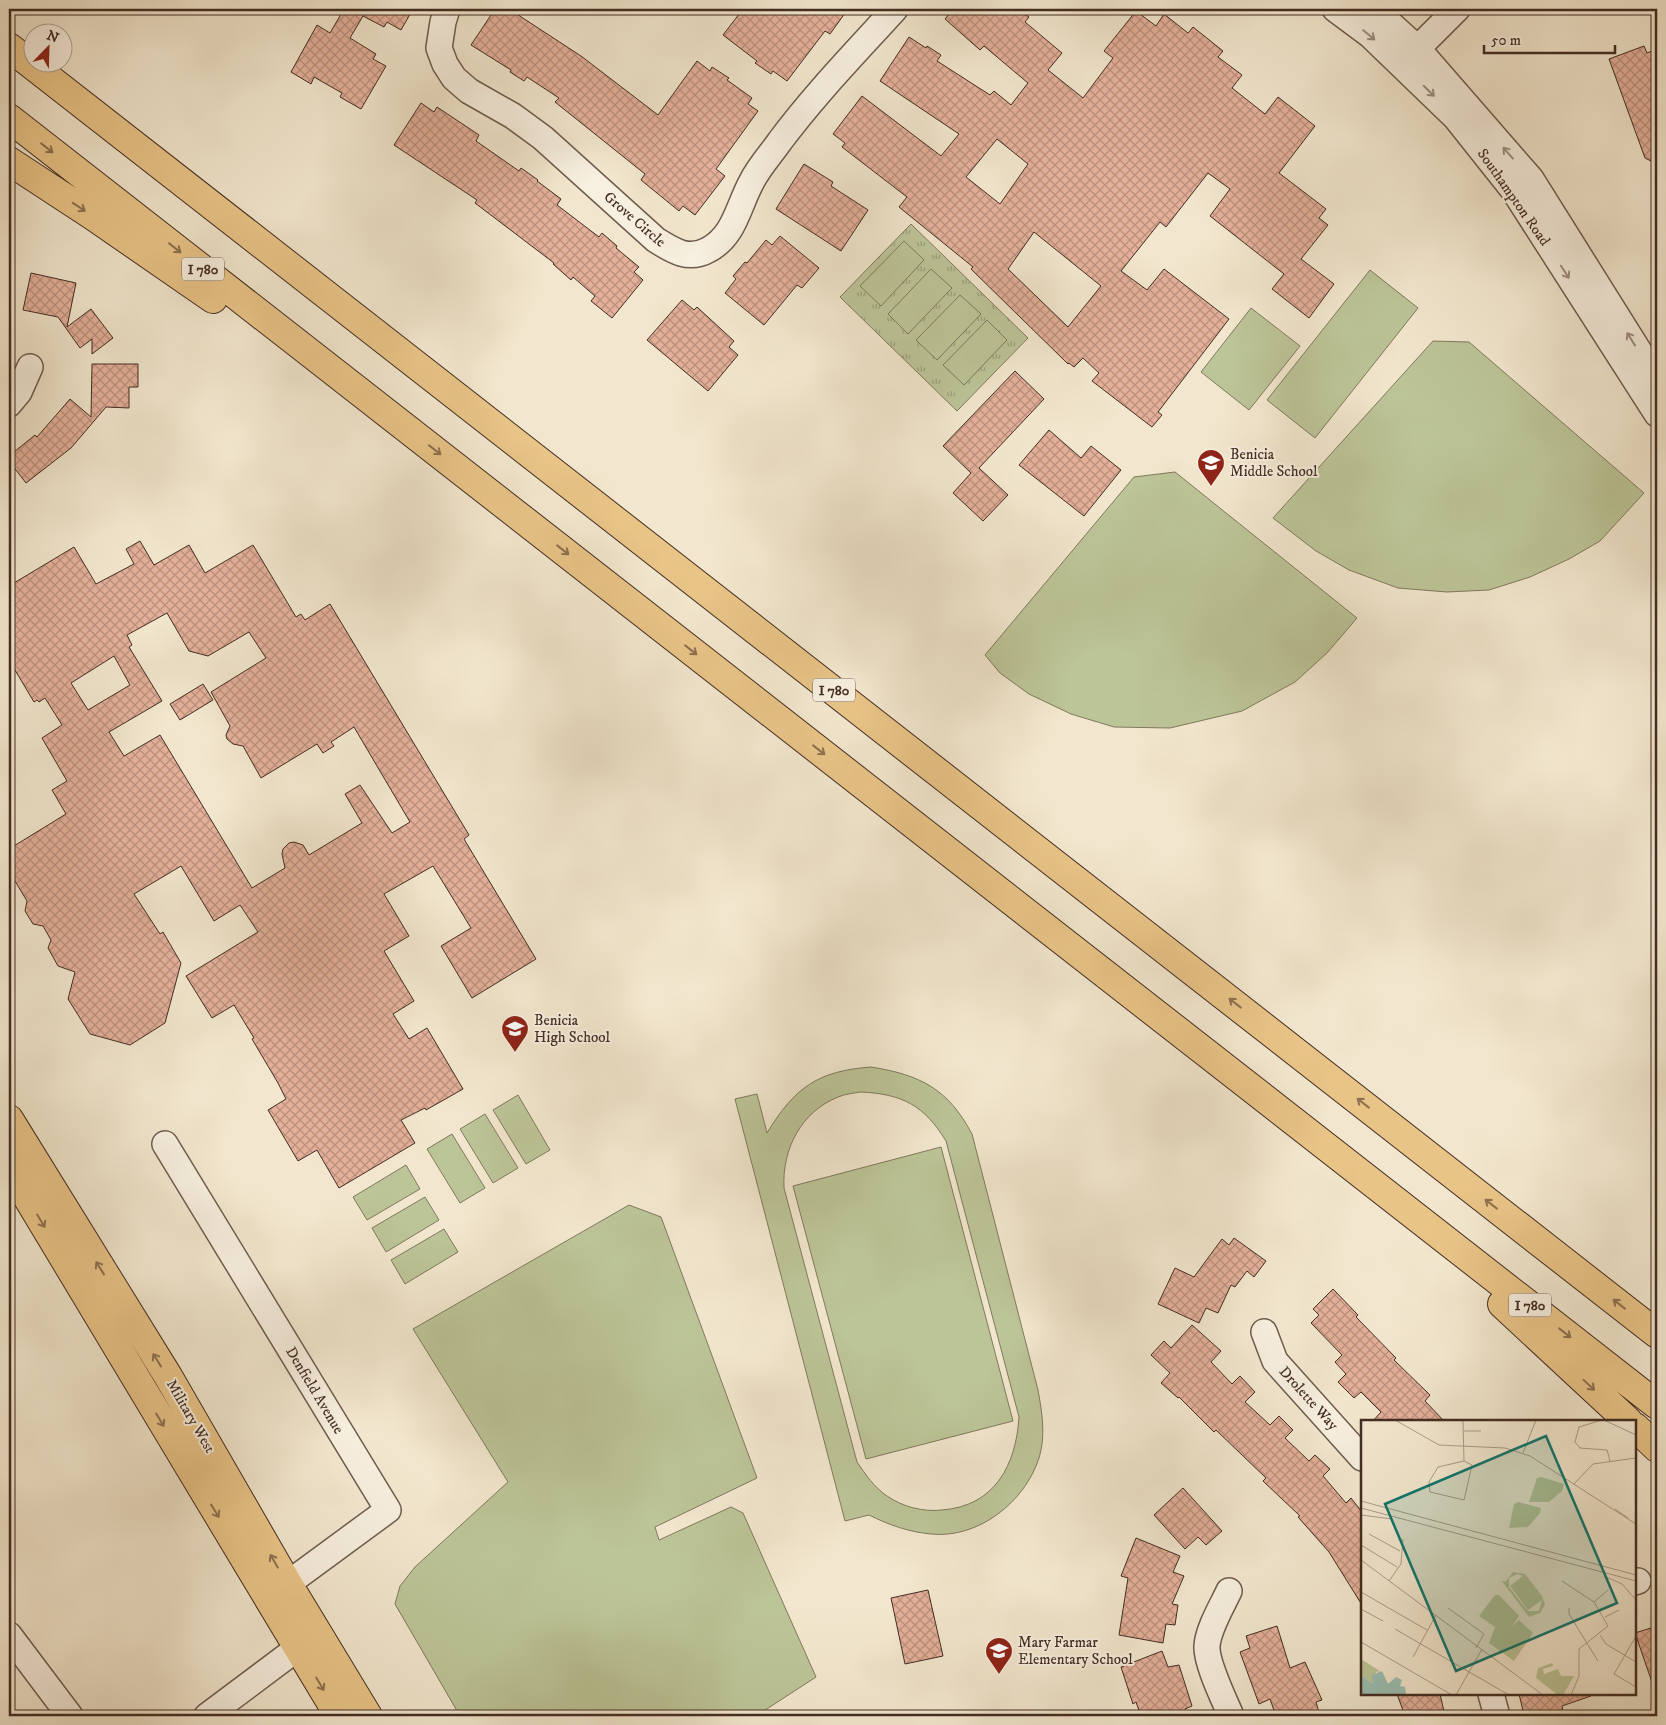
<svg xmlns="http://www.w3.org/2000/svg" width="1666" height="1725" viewBox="0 0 1666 1725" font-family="'IM FELL DW Pica',serif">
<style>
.park{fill:url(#park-tufts);stroke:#80795e}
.pitch{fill:#bcc598;stroke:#80795e;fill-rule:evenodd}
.building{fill:url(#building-cross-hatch);stroke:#432d23;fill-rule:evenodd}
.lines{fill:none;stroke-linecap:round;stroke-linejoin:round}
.minor-casing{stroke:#6f5c4e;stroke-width:28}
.major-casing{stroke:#432d23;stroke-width:30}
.highway-casing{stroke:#432d23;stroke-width:30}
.minor{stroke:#f7efdf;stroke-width:25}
.major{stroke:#e9c487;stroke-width:28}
.highway{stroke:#e9c487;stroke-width:28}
.oneway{stroke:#9d8e81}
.oneway2{stroke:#8e7150}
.labels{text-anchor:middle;stroke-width:4;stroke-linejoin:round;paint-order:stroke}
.shield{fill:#f7efdf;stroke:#79675b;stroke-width:1}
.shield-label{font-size:14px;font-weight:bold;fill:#432d23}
.street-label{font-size:15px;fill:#432d23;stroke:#f7efdf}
.poi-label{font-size:15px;fill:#432d23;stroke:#f7efdf;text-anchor:start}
.inset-road{fill:none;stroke:#ac9d8a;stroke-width:1}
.view{fill:#0f766e;fill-opacity:0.15;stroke:#0f766e;stroke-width:2.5}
.inset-edge{fill:none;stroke:#432d23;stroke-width:2.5}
</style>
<defs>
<pattern id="park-tufts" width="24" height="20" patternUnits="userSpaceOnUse" patternTransform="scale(1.25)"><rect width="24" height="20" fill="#bcc598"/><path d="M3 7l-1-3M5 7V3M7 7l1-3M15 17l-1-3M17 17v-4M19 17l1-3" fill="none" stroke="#9aa07c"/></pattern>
<pattern id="building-cross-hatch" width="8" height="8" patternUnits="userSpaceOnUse" patternTransform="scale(1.25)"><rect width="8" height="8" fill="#e4b09a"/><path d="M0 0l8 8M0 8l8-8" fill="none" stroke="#ba907d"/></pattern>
</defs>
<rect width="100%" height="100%" fill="#f2e7ce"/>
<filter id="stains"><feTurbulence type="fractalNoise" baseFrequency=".004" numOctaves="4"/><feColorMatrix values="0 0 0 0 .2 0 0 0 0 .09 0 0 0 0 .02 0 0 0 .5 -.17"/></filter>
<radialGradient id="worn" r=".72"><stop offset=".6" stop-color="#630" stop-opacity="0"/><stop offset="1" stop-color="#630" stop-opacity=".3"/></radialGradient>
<!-- park -->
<path class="park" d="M911,224L1028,338L957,411L840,297Z"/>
<!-- pitch -->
<path class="pitch" d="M904,241L924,260L881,306L860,286Z
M931,269L952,288L908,334L888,314Z
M1370,270L1418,308L1315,438L1267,400Z
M960,295L981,314L937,360L916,340Z
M1251,308L1300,346L1249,410L1201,372Z
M987,320L1007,340L964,385L943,365Z
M1433,341L1469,342L1644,493L1600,541L1569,559L1530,577L1489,590L1447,592L1398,588L1349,570L1316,551L1273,518Z
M1175,472L1357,618L1327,653L1295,682L1242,711L1170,728L1114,727L1071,714L1029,694L1000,673L985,655L1134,477Z
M871,1067C921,1075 948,1089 972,1134L1038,1390C1042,1412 1046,1436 1039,1458C1025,1502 978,1539 931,1534C909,1532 889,1525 869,1515L845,1521L735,1099L757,1094L767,1133C795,1087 818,1071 871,1067ZM861,1092C902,1094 924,1105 946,1141L1019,1417C1016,1465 995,1506 942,1510C923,1512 903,1507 887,1496C874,1487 866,1475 857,1462L784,1188C782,1149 801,1112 838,1097C845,1094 854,1093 861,1092Z
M518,1095L550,1150L526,1164L493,1110Z
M485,1114L518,1168L493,1183L460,1129Z
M452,1134L485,1188L460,1203L427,1149Z
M941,1147L1013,1421L866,1459L793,1186Z
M406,1165L420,1189L367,1220L353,1197Z
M425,1197L439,1220L386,1252L372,1228Z
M629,1205L661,1217L757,1478L655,1527L659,1540L731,1507L743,1513L816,1677L756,1716H460L395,1604L400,1586L415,1567L508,1482L413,1329Z
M444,1229L458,1252L405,1284L391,1260Z"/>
<!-- building -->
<path class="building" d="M344,9H413L401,30L387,22L384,27L363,16L350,38L376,54L373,59L386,66L361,109L340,97L342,93L314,77L311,84L291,72L317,25L330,33Z
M495,9H509L581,56L658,115L697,61L710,71L712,67L729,78L727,80L752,98L748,104L758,111L716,169L725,176L695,215L683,206L679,211L641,180L645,174L555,102L559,98L527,77L524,81L510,72L511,70L471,45Z
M743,9H848L830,34L825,31L787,81L773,71L771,74L755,63L757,61L723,35Z
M953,9H1018L1029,17L1025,22L1062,53L1048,70L1083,98L1113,58L1104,51L1136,11L1156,26L1164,14L1188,33L1193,27L1223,51L1218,57L1242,75L1232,88L1265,114L1278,97L1315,126L1279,173L1326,209L1319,218L1328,225L1301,259L1334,284L1309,318L1272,289L1284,274L1210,216L1230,189L1208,173L1166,227L1160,222L1121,271L1147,290L1164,269L1229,319L1158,412L1162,415L1152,427L1092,381L1099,373L1083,358L1074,367L1069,363L1068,364L971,269L973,267L899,207L907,197L842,147L845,143L833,134L862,96L941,156L959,134L880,81L909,37L926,48L927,46L941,55L937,61L990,95L994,91L1011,105L1028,83L984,46L980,50L945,19ZM997,139L1028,164L1000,204L966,177ZM1034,232L1101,286L1068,327L1008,269Z
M1644,46L1647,53L1657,49V164L1645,158L1609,59Z
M421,103L434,112L437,107L479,135L476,141L519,171L521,168L538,180L537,181L561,199L557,205L599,237L602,233L617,246L616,248L639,267L634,272L643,280L612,318L591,301L595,296L573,277L571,280L553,264L554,263L475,203L477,200L394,145Z
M804,164L833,182L831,186L868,210L841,251L776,209Z
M780,236L819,268L802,288L797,285L764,325L725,293L736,279L733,276L745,262L747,263L766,240L772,245Z
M31,273L76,283L67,327L91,309L113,338L92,354V339L80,348L58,317L23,310Z
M682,300L694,310L697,307L734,341L729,347L738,355L708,391L647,340Z
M92,364H138V387H129V408L106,407L71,448L26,483L9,461V456L35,435L37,437L70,399L91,417Z
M1015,371L1044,399L979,468L1008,495L983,521L953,493L971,473L943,446Z
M1049,430L1081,458L1091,446L1121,470L1084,516L1019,465Z
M140,541L154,565L189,545L205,573L253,545L296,617L301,614L305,620L330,604L469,835L464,839L536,959L472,998L441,946L471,928L433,866L384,894L409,936L384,951L414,1001L393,1014L409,1039L427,1028L463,1089L426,1110L425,1108L401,1120L415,1143L339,1188L317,1150L298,1161L268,1110L286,1099L278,1083L252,1039L254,1038L234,1005L212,1018L186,976L258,932L240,905L214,921L181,866L134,894L160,934L163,932L181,963L165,1023L130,1045L90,1034L68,999L75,972L58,966L48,948L51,940L43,926L33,924L25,911L27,901L9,871V849L66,814L52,790L67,781L42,738L62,725L45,698L39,702L37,700L34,702L9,660V586L74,547L96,584L134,564L126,549ZM167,613L189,651L208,656L249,632L266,658L211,692L230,726L226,735L227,739L233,744L243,746L261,778L317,744L323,753L334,746L331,742L354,727L410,822L392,833L360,785L345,794L362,823L309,855L303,845L294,842L289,843L283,849L282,854L285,868L252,888L160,735L124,756L109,732L162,701L129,647L132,645L127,635ZM114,656L130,685L88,710L71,683Z
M203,684L213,700L180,720L170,704Z
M1234,1238L1266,1261L1254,1277L1247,1271L1235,1287L1231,1285L1218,1313L1206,1308L1199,1323L1158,1304L1175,1268L1194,1277L1222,1239L1229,1245Z
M1333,1289L1358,1315L1356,1317L1396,1358L1394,1360L1430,1395L1425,1401L1444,1421H1373L1381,1412L1361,1392L1354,1398L1338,1382L1346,1374L1335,1362L1342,1355L1311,1323L1319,1315L1313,1309Z
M1192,1325L1221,1351L1211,1362L1232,1384L1240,1376L1255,1392L1245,1402L1270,1425L1279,1416L1293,1430L1285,1438L1309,1461L1315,1455L1330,1469L1323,1476L1346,1503L1351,1498L1362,1512V1605L1329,1552L1298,1517L1300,1516L1263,1481L1266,1478L1216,1430L1214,1432L1179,1397L1178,1398L1161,1383L1170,1373L1151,1355L1164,1341L1171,1348Z
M1183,1488L1222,1531L1206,1545L1198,1537L1185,1549L1154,1515Z
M1136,1538L1180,1556L1173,1572L1184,1576L1172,1604L1178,1605L1175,1625L1166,1624L1163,1643L1119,1635L1128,1578L1121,1576Z
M928,1590L943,1656L905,1664L891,1598Z
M1277,1626L1290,1668L1305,1662L1322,1700L1316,1702L1320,1716H1276L1270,1699L1259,1704L1240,1652L1250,1648L1246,1636Z
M1657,1626V1690L1655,1691L1635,1633Z
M1162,1651L1168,1667L1179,1665L1192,1706L1185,1709L1188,1716H1141L1136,1702L1133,1704L1121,1667Z
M1397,1694H1440L1445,1716H1405Z
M1519,1694H1591V1696L1562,1706L1564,1716H1536L1535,1712L1524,1715Z"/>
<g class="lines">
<defs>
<path id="minor" d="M447,9L443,22L439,48L445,64L454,78L469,91L513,116L543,138L656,240C672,250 688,261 708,250C735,236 738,206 752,181C759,167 771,154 780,141C815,94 856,52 895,9
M1335,9L1370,35L1456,118L1514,191L1657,414
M1374,9L1417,48L1531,179L1657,380
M1405,61L1457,9
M9,404L19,392L30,367
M165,1144L388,1510L271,1596
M1264,1332L1275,1361L1362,1458
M1635,1582L1638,1581
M1229,1591C1222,1606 1208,1629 1207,1646C1206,1663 1224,1699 1231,1716
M9,1635L70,1716
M1491,1694L1497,1716
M207,1716L315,1635"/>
<path id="major" d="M9,1119L168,1376L288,1584L368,1716
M9,1167L339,1716"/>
<path id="highway" d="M9,47L1657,1334
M9,118L1657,1405
M9,161L93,216L213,299
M1502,1304L1628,1421
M1635,1427L1657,1448"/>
</defs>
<!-- minor casing -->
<use href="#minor" class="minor-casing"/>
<!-- major casing -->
<use href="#major" class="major-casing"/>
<!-- highway casing -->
<use href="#highway" class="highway-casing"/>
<!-- minor -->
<use href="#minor" class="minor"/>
<!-- major -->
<use href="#major" class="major"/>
<!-- highway -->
<use href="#highway" class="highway"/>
</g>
<!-- one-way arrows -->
<defs><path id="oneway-shaft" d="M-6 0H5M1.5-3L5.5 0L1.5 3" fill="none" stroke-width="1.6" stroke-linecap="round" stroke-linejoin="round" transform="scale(1.25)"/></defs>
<g class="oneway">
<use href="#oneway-shaft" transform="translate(1369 35) rotate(40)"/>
<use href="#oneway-shaft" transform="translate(1429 91) rotate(45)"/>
<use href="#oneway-shaft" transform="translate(1508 153) rotate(-131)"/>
<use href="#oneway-shaft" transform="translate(1565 272) rotate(57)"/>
<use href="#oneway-shaft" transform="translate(1631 339) rotate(-122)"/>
</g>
<g class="oneway2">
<use href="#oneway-shaft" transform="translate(47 148) rotate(38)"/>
<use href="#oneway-shaft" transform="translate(79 207) rotate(33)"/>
<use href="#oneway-shaft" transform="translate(175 248) rotate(38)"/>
<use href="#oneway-shaft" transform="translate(435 450) rotate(38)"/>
<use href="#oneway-shaft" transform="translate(563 550) rotate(38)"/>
<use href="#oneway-shaft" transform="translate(691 650) rotate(38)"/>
<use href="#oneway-shaft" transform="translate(819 750) rotate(38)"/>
<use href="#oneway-shaft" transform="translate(1235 1003) rotate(-142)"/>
<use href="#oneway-shaft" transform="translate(1363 1103) rotate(-142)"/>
<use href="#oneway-shaft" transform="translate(1491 1204) rotate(-142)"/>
<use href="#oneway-shaft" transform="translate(41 1221) rotate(59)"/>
<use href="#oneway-shaft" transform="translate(100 1268) rotate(-122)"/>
<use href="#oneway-shaft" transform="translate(1619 1304) rotate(-142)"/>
<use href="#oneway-shaft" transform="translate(1565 1333) rotate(38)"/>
<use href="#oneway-shaft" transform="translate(157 1360) rotate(-122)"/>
<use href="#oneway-shaft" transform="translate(1589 1385) rotate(43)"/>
<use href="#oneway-shaft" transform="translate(160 1420) rotate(59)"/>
<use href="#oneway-shaft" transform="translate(215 1511) rotate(58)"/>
<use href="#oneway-shaft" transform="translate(274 1561) rotate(-120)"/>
<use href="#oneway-shaft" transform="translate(320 1684) rotate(59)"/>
</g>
<!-- icons -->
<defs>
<symbol id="school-pin" viewBox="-11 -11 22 30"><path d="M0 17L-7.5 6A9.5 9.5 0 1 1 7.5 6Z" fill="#8f2418" stroke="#f7efdf"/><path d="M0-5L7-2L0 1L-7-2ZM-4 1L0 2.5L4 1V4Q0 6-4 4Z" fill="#fff"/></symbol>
</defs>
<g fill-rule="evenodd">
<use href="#school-pin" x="1195" y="447" width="32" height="43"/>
<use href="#school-pin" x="499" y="1013" width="32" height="43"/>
<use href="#school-pin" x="983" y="1635" width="32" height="43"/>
</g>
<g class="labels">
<!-- shield labels -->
<g class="shield">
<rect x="182" y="257.5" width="42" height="23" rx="4"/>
<rect x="813" y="678.5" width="42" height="23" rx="4"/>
<rect x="1509" y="1293.5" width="42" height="23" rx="4"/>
</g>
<g class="shield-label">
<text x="203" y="274">I 780</text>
<text x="834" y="695">I 780</text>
<text x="1530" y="1310">I 780</text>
</g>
<!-- street labels -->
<g class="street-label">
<text transform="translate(1514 197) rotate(55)" y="5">Southampton Road</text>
<text transform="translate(635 219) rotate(41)" y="5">Grove Circle</text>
<text transform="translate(315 1390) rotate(59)" y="5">Denfield Avenue</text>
<text transform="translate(1309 1398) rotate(48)" y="5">Drolette Way</text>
<text transform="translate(191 1416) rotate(60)" y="5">Military West</text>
</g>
<!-- poi labels -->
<g class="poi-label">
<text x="1230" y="459">Benicia<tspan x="1230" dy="17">Middle School</tspan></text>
<text x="534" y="1025">Benicia<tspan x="534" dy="17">High School</tspan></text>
<text x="1018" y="1647">Mary Farmar<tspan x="1018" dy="17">Elementary School</tspan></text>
</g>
</g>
<!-- overview -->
<g transform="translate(1361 1420)">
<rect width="275" height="275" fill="#f2e7ce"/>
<path d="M0,239L19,251L15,252L12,264L0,255Z" fill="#bcc598"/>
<path d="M180,57L203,64L201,71L188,82H168L176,58ZM157,82L180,88L179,93L167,107L148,108L153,84ZM152,152L164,154L181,176L184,185L179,193L168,197L140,160L144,162ZM156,154L162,156L149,166L167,190L181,180L178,191H167L148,167V158ZM134,175H138L158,196L151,206L158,200L172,213L153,241L128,223L134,207L118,196ZM191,243L192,246L182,249L183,254L197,249L200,256H213L202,275H197L175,258L177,248Z" fill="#bcc598" fill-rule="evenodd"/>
<path d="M21,251L27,264L35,257L41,260L39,266L44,267L45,274L0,275V255L12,264L11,255Z" fill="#9bc0b5"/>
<path class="inset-road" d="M34,0L78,25L144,28L169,36L275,104M102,0L103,41M241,0L218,7L214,22L219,28L246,30L249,41M243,0L275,15M103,11H120M162,33L175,0M103,41L111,45L103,80L69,72L68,62L77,47ZM213,64L232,44L275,38M0,81L275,155M0,88L275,161M254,89L267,98M0,95L31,99M8,114L39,131M0,125L36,147M0,140L182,275M243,156L261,164L275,180M28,161L40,144L42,119M201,161L233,182L247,206L218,229V256L210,275M0,172L66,210M233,182L247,170M87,188L123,214L115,228M208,188V194L237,241M0,189L22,201M244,197L258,190M34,209L148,275M239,215L245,224L275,242M275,216L253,254L275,267M0,222L91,275M52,237L75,195M95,275L121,229"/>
<path class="view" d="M185,16L256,183L95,251L24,84Z"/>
<rect width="275" height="275" class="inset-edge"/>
</g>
<!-- margin -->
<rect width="1666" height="1725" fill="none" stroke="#f2e7ce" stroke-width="30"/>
<rect x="10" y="10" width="1646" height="1705" fill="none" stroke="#432d23" stroke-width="2.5"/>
<rect x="15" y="15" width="1636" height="1695" fill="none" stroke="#432d23"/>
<!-- north arrow -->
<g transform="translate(48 48) rotate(23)"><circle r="24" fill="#f7efdf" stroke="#afa194"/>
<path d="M0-4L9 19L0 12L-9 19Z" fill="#8f2418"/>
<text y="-8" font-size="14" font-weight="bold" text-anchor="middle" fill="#432d23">N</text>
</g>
<!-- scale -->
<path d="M1484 45v8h131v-8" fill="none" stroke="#432d23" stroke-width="2.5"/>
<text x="1491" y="45" font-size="15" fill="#432d23" stroke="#f7efdf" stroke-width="4" paint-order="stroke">50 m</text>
<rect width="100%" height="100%" filter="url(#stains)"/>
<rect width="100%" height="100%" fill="url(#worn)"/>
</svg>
